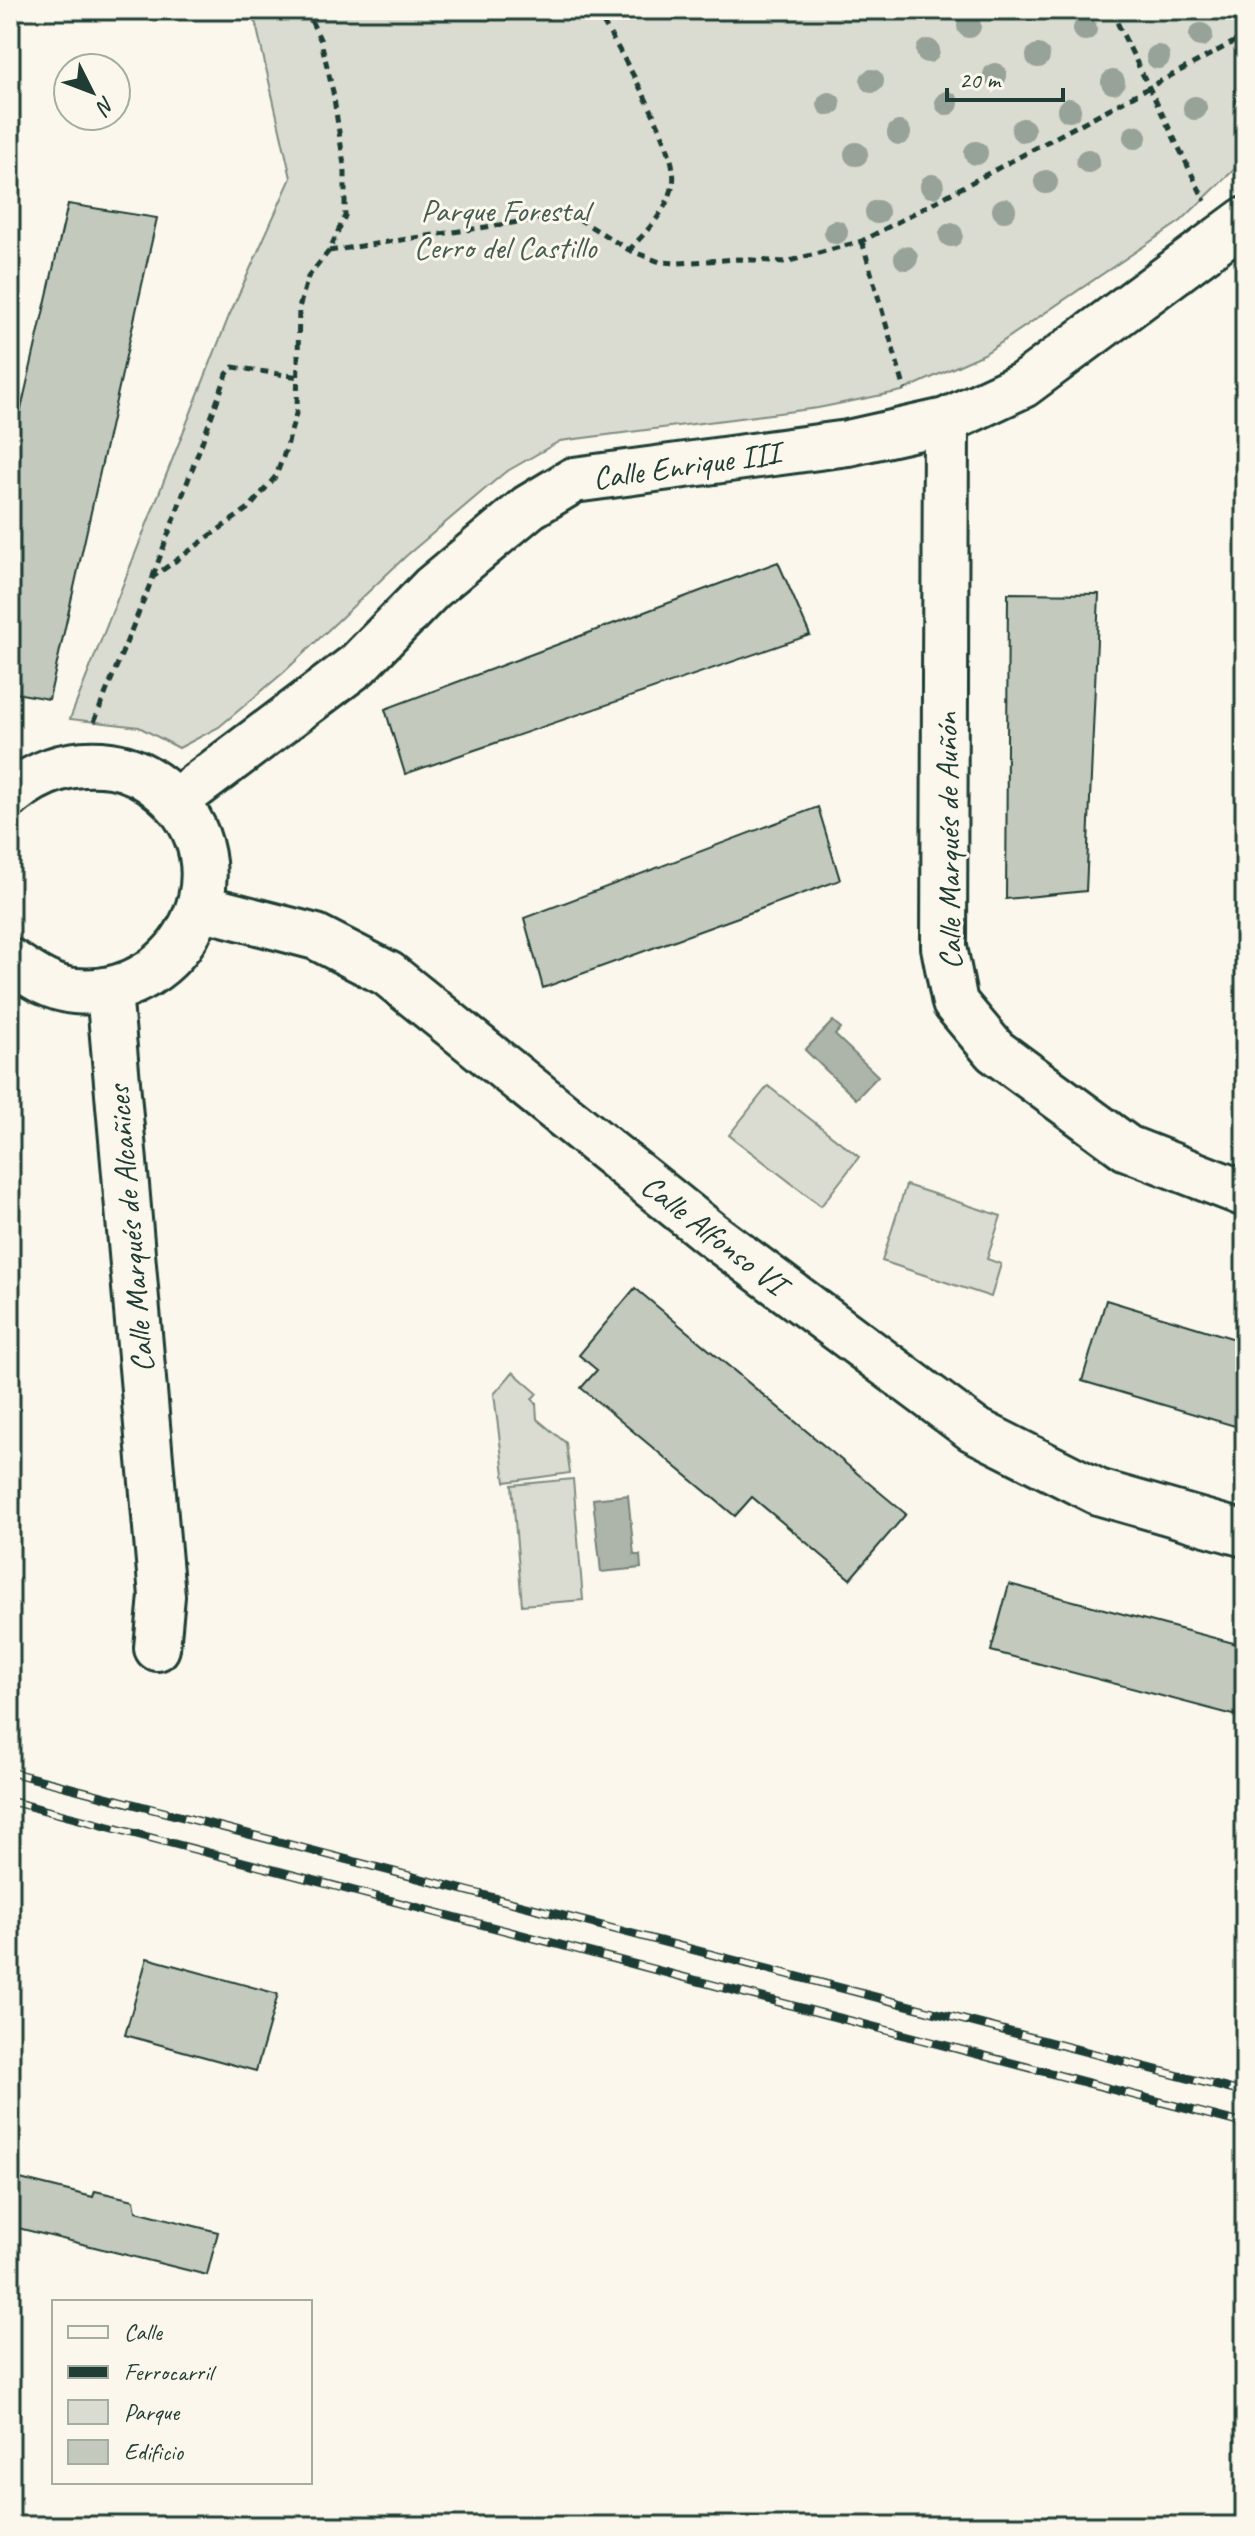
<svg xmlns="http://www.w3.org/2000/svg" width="1255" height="2536" viewBox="0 0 1255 2536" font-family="Caveat,sans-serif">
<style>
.green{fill:#dbdcd1;stroke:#7d8c82;stroke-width:2}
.water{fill:#adb4aa;stroke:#74847b;stroke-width:2}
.building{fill:#c4c9be;stroke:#1f3d34;stroke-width:2}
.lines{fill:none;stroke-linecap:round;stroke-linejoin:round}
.minor-casing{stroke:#1f3d34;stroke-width:50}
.path{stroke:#1f3d34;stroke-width:5;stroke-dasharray:8 6;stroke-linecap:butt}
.minor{stroke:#fbf7ec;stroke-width:44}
.rail-casing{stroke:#1f3d34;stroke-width:9}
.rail{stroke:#fbf7ec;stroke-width:6;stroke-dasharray:18;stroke-linecap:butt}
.tree{fill:#97a298}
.labels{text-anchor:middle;stroke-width:6;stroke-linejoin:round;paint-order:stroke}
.park-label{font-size:32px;fill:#455d53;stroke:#fbf7ec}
.street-label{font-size:32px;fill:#1f3d34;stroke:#fbf7ec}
</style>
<rect width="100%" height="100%" fill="#fbf7ec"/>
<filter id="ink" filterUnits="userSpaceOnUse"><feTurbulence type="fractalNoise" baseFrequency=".0125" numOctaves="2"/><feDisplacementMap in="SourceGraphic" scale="16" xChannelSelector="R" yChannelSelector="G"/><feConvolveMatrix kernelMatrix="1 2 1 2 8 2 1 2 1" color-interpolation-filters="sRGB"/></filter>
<g filter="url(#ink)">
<!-- green -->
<path class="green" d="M245,10H1245V159L1181,221L984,354L902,391L818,408L560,441L504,473L406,556L283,673L219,727L179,748L139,727L70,719L229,316L291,178L256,24Z
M768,1086L859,1157L821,1206L729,1135Z
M906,1185L1001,1216L987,1259L1001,1264L991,1297L882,1261Z
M513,1372L537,1393L532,1399L536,1403L537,1419L566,1443L570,1473L505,1482L494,1394Z
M573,1479L583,1600L522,1605L512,1485Z"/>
<!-- water -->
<path class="water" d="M833,1021L841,1028L835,1035L878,1076L856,1099L805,1050Z
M628,1495L634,1555H640L641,1568L601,1572L593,1499Z"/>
<!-- building -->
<path class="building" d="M68,204L157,218L49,699L10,692V457Z
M778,562L810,635L405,774L385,709Z
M1008,593L1099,594L1086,891L1006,899Z
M818,807L840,880L543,988L524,918Z
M635,1288L906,1514L850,1579L752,1497L735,1516L581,1388L597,1370L579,1355Z
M1106,1300L1245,1342V1429L1082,1381Z
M1009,1584L1245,1646V1718L991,1651Z
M147,1958L278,1994L256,2071L125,2035Z
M12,2177L93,2197L95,2191L134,2200L136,2211L218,2232L207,2275L10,2226Z"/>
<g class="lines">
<defs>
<path id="minor" d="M946,421L944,947L955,1003L995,1051L1127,1148L1245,1194
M10,795C40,770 72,760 111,765C131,768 149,778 164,791C250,864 185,1001 75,991C50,989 30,974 10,961
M176,801L357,665L432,588L529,507L574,480L848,443L946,421L1023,385L1245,220
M200,907L316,937L388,974L711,1234L973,1429L1098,1492L1245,1534
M109,991L162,1596L157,1648"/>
</defs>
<!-- minor casing -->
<use href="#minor" class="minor-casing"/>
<!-- path -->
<path class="path" d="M596,10C615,44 681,149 673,184C668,210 647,231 629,250
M1111,10L1205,201
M862,241L905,390
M329,251L545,218H577L629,250L660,262L679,263L738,259L786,262L862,241L1245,36
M153,576L227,374L233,367L299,377
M94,722L153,577L250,507L276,476L287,446L297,410L299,308L308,277L329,251L345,216V172L333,92L321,41L306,10"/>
<!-- minor -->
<use href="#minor" class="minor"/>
<defs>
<path id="rail" d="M10,1772L1245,2093
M10,1801L1245,2124"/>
</defs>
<!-- rail casing -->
<use href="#rail" class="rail-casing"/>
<!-- rail -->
<use href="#rail" class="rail"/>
</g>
<!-- trees -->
<g class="tree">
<circle cx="969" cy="26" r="12"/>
<circle cx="1085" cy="29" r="12"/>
<circle cx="1201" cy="35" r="12"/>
<circle cx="928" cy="51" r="12"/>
<circle cx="1038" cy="56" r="12"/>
<circle cx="1158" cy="57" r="12"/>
<circle cx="995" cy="75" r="12"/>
<circle cx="872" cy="81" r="12"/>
<circle cx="1113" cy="82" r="12"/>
<circle cx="947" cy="103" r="12"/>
<circle cx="829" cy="104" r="12"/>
<circle cx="1195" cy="108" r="12"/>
<circle cx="1069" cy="110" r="12"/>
<circle cx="1023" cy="130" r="12"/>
<circle cx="899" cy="133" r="12"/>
<circle cx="1135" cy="137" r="12"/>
<circle cx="976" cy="153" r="12"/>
<circle cx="856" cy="154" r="12"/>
<circle cx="1088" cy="161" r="12"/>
<circle cx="1046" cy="182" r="12"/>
<circle cx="932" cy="186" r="12"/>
<circle cx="1004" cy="210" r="12"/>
<circle cx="877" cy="212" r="12"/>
<circle cx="836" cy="232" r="12"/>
<circle cx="951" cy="235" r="12"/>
<circle cx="906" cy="258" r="12"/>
</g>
</g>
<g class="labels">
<!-- park labels -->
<g class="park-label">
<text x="505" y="221">Parque Forestal<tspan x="505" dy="37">Cerro del Castillo</tspan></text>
</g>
<!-- street labels -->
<g class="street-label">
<text transform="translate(686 465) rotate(-8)" y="11">Calle Enrique III</text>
<text transform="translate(948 841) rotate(-91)" y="11">Calle Marqués de Auñón</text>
<text transform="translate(130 1229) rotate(-95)" y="11">Calle Marqués de Alcañices</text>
<text transform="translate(714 1234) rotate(38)" y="11">Calle Alfonso VI</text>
</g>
</g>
<!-- margin -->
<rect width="1255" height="2536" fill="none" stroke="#fbf7ec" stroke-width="40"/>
<rect x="20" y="20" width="1215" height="2496" fill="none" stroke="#1f3d34" stroke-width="3" filter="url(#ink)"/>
<!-- legend -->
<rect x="52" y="2300" width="260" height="184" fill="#fbf7ec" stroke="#a3ada2" stroke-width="2"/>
<rect x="68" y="2326" width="40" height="12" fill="#fbf7ec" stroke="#a3ada2" stroke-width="2"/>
<text x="124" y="2340" font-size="24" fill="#1f3d34">Calle</text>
<rect x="68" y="2366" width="40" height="12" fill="#1f3d34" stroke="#a3ada2" stroke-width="2"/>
<text x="124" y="2380" font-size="24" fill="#1f3d34">Ferrocarril</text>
<rect x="68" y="2400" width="40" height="24" fill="#dbdcd1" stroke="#a3ada2" stroke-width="2"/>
<text x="124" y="2420" font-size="24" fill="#1f3d34">Parque</text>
<rect x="68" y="2440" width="40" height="24" fill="#c4c9be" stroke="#a3ada2" stroke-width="2"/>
<text x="124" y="2460" font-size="24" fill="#1f3d34">Edificio</text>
<!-- north arrow -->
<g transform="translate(92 92) rotate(132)"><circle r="38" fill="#fbf7ec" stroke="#a3ada2" stroke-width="2"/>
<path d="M0-6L14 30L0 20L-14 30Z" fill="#1f3d34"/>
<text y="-12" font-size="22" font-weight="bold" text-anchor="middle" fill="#1f3d34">N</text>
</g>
<!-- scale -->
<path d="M947 88v12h116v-12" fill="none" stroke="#1f3d34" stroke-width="4"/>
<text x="959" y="88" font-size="24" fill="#1f3d34" stroke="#fbf7ec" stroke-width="6" paint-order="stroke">20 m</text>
</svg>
